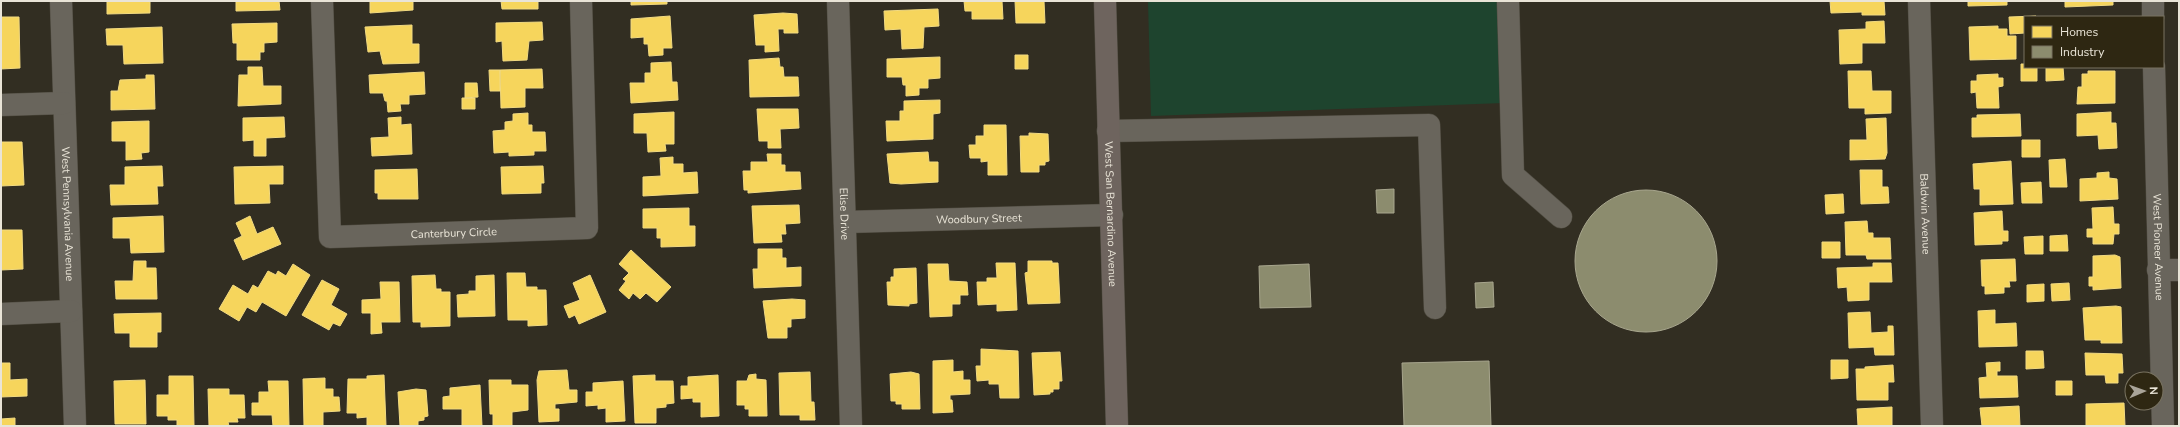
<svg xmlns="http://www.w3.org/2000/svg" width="2180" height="427" viewBox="0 0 2180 427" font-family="'Nunito Sans',sans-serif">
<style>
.green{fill:#1e442e}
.homes{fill:#f6d55c;stroke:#f2da81}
.industry{fill:#8c8c6e;stroke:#a8a68e}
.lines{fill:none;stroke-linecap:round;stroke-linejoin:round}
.minor-casing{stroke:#4f4b40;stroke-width:23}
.major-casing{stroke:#4f4b40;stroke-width:23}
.minor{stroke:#69655c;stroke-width:22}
.major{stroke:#6e645e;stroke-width:22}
.labels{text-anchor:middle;stroke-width:4;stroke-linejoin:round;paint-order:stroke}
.street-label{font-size:11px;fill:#e9e4d7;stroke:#2e2712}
</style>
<rect width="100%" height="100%" fill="#322e22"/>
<!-- green -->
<path class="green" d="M1148,1H1501L1504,103L1151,116Z"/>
<!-- homes -->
<path class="homes" d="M107,1H150V13L107,14Z
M236,1H279L280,10L236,11Z
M370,1H413V10L370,13Z
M501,1H538V9H502Z
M631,1H667V4L631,5Z
M964,1H1002L1003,19H972V11H965Z
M1015,1H1044L1045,23H1016Z
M1830,1H1884L1885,15H1862V12L1831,13Z
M1968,1H2007V5L1968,6Z
M2065,1H2113V5L2065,7Z
M938,9L939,26L924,27L923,48L902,49L901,29L885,30L884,11Z
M783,13L797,14L798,33H784V29H778L779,51L765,52V45H756L754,15Z
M670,16L672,48H663V55L649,56L648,44H644V37L631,38V19Z
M2036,16L2025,17V33L2010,34L2009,17Z
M1,17H19L20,68L1,69Z
M1884,21L1885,43H1862V63L1840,64L1839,30L1866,29V22Z
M542,22L543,40L529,41L527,60L503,61L502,41L496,42V23Z
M277,23V42L264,43V52H260V60H237V43H233L232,24Z
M412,25V44H419V63L383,64L380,51L368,52L365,27Z
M1998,26V29H2007V36H2016V59L1970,60L1969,27Z
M162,27L163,63L124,64L123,45H107L106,29Z
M1015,55H1028V69H1015Z
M940,57V78L928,79V88H919V95L906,96V85H903L902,77H887V59Z
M779,58L780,67H783L784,77H798L799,96L750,97L749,60Z
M671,62L672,82H677L678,100L631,103L630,83H645V73H651V63Z
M2021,64H2025V67H2037V81H2021Z
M248,67H262L263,86H281V104L238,106L239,75H248Z
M2046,67H2063L2064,80L2046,81Z
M542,69L543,88H525V107L501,108L500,70Z
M489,70H500V91H490Z
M1848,71H1871L1872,91H1891V113L1865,114V108H1849Z
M2088,71H2115V103L2077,104L2078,87H2082V74H2088Z
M424,72L425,94L409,95V104H400L401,111L388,112L387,101H385L383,93H370L369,75Z
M1998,74V78H2003V86L1998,87L1999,108H1977L1976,92L1971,93V81H1977V75Z
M146,75H154L155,109L111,110V91H118L120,80L146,79Z
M465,83H477L478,97L465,98Z
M462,98H475V109H462Z
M940,100V113L933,114V139L887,141L886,121H900V111H904V101Z
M757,109H798L799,128L780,129L781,148H768V141H759Z
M674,112V144H665L666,151L648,152L647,133H634V114Z
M2111,112V123H2116L2117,148L2099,149L2098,135L2077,136V114Z
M528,113V125H532V132H545L546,151H534V155L509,156V152L494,153L493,131L505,130V122L513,121V114Z
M2020,114L2021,136L1972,137V118H1977V115Z
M284,117L285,137L266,138V156H254V140L243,141V118Z
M401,117V125L411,124L412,154L372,156L371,138L389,137L388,118Z
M1886,118L1887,153L1885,159L1850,160V140H1867L1866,119Z
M149,121V152L141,153L142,159L126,160V141H112V122Z
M984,125H1006L1007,175H988V161L981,162V158H970L969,145H976V136H984Z
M1029,133L1048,134L1049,161L1045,162V165H1039V172H1021L1020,136H1029Z
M2022,140H2040V157H2022Z
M1,142H22L24,185L1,186Z
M928,152L929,162H938V182L901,184L890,183L887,154Z
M767,154H781V165H785V172H800L801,189L748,193V190H744L743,171H751V162H768Z
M673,157V164H683V173L697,172L698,193L643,196V177L661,176L660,158Z
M2065,159L2067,187H2050L2049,160Z
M2011,161L2013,204L1980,205V189H1974L1973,164Z
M162,166L163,186H157L158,204L111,205L110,185H125V167Z
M283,166V184H269L270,203L235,204L234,167Z
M543,166L544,183H541V193L502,194L501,167Z
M417,169L418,199H378V193H375V170Z
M1860,170H1882V187H1888L1889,203L1861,204Z
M2109,172V178L2117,179L2118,199L2080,201V179L2097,178V173Z
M2041,182L2042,203H2022L2021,183Z
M1843,194L1844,213L1826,214L1825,195Z
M799,205L800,223L785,224L786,234H781L782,242L754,243L752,206Z
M2113,207L2114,224H2119V234H2114L2113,244H2093V237H2087V229H2093L2092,208Z
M689,208V226H695V246L661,247V238H657V228H643V209Z
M2002,211L2003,231H2008V241H2002V244L1975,245L1974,213Z
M163,216L164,252L131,253L130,238H113V218Z
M250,216L257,234L273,227L281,244L243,260L234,240L242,236L236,223Z
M1867,221L1868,233H1873V238H1890L1891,259H1867L1866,255H1846L1845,222Z
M1,230H22L23,269L1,270Z
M2067,235L2068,251H2050V236Z
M2043,236V254H2025L2024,237Z
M1822,242H1840V258H1822Z
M758,249H782V258H786V268L801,267V286L754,288L753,269H758Z
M631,250L671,287L657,302L646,293L640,299L633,293L629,299L619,290L626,281L623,279L629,273L619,264Z
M2115,255L2120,257L2121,288L2093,290V286H2089V277H2093V256Z
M2015,259L2016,281H2009L2010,287H2004V293L1985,294V286H1982L1981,260Z
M134,261H146V268H156L157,299H116L115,281H133Z
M1028,261H1052V263H1058L1060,303L1028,304L1025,273L1028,272Z
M996,263H1015L1017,310L997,311V304L978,305L977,282H987V278H997Z
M1873,263H1891L1892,282H1869V300L1848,301L1847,287L1838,288L1837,268L1873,267Z
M293,264L310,275L286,316L262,302L256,312L247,307L239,321L219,309L233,285L248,294L253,285L258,288L268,271L276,275L278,271L286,276Z
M928,264H948L949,281L967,282L968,295H960V304H952V316L930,317Z
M916,268L917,303L909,304V306L888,305L887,282H891V277H894V269Z
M507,273H525L526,287H537V290H546L547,325L528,326V320H508Z
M435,275L436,289H441V292H450V326L421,327V322H413L412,276Z
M494,275L495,316L458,317L457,295L469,294V291H476V276Z
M590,275L606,312L579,324L575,315L569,318L564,306L580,300L573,283Z
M322,280L339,289L331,305L347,314L340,326L333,323L329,330L302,315Z
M380,282H399L400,322H381L382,333L371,334V313H362V300L381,299Z
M2069,283L2070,300L2052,301L2051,284Z
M2044,284V301L2027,302V285Z
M792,299L805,300V318L791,319V327H787V338H768L763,301Z
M2116,306L2121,307L2122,343H2101V340H2085L2083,308Z
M1995,310V324L2016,323L2017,346L1979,347L1978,311Z
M1870,312L1871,333L1888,332V326H1893L1894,355H1875L1874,347L1849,348L1848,313Z
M161,313V332H157V347H130V333H115L114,314Z
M981,349L1018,351L1019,398H1000L999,384H989V380L977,381L976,366H981Z
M2026,351H2043L2044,368L2026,369Z
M1060,352L1062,381H1059V389H1053V392H1050V394L1034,395L1032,353Z
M2085,353L2122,354L2123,373H2118V383H2106L2105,375H2086Z
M953,360V372L963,371V380H970V394L950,395V400H952L953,412L933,413V361Z
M1831,360H1848V378L1831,379Z
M2000,362V371H1997V376H2017L2018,397L1980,398L1979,378L1987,377L1986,363Z
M1,363H10V380L27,379V396L1,397Z
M1893,365L1894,382H1888V400H1857L1856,369H1865V367Z
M567,370L569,390H577V402L555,404V409H559V421L539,422L537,380L539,371Z
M810,372L811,402H814L815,420H800V415H780L779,373Z
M911,372L919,374L920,409H902V404H896V401H891L890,374Z
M756,374V379L766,380L767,416H749V409H745V405H737V381H747L749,375Z
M384,375L386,426H367V417L357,418V413H347L348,379H367V376Z
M655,375V381H673L674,403L666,404V407L656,408V423H635L633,376Z
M718,375L719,416L701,417V402H693V398L681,399V386H688V377Z
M169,376H193L194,426H177V420H168V416H157V395H169Z
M325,378V389H333V397H339L340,411L323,412V426H304L303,379Z
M145,380L146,424H115L114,381Z
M489,380H511V385H528V410L512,412V426H493V414H490Z
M268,381H288L289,426H273L272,415H252V403H259V392H269Z
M623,381L625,421L606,422V408L598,409V405L586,406V392H593V383Z
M2056,381H2072V395H2056Z
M480,385L482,426H462V409H443V397L450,396V388Z
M208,389H229V395H244L245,418H237L238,422H228L229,426H209Z
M416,389L426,390L428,416L424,417V420L418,421V426H400L398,392Z
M2124,403L2125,426H2086V404Z
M2019,406L2020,426H1982L1980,408Z
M1892,407V426H1858L1857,409Z
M15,418V426H1V419Z"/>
<!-- industry -->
<path class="industry" d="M1394,189V213H1377L1376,190Z
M1575 261a71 71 0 1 1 142 0a71 71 0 1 1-142 0Z
M1309,264L1311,307L1260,308L1259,266Z
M1493,282L1494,307L1476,308L1475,283Z
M1489,361L1491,426H1404L1402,363Z"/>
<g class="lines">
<defs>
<g id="minor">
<path id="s1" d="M61,1L75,426"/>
<path id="s2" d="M322,1L330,237L587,228L581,1"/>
<path id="s3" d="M838,1L851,426"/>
<path d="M1508,1L1513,175L1561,217"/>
<path id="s4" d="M1919,1L1932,426"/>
<path d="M2153,1V17"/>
<path id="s5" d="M2154,67L2163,426"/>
<path d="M1,105L64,103"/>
<path d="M1108,131L1429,125L1435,308"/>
<path id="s6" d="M845,222L1112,215"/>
<path d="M2158,270H2179"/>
<path d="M1,314L71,311"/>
</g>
<g id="major">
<path id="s7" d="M1105,1L1117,426"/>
</g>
</defs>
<!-- minor casing -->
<use href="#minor" class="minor-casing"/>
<!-- major casing -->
<use href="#major" class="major-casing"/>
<!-- minor -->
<use href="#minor" class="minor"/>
<!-- major -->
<use href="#major" class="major"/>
</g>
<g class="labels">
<!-- street labels -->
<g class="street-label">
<text dy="4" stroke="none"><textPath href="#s1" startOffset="213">West Pennsylvania Avenue</textPath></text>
<text dy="4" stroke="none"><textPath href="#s3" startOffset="213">Elise Drive</textPath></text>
<text dy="4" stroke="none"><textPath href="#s7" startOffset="213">West San Bernardino Avenue</textPath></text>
<text dy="4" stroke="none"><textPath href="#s4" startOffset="213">Baldwin Avenue</textPath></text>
<text dy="4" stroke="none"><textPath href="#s6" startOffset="134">Woodbury Street</textPath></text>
<text dy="4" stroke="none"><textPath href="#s2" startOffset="360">Canterbury Circle</textPath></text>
<text dy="4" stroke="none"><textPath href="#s5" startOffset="180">West Pioneer Avenue</textPath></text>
</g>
</g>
<!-- border -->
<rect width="2180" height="427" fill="none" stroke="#e9e4d7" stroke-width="4"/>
<!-- legend -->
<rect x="2024" y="16" width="140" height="52" fill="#2e2712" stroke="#797361"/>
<rect x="2032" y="26" width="20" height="12" fill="#f6d55c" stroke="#797361"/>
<text x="2060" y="36" font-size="12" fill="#e9e4d7">Homes</text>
<rect x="2032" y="46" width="20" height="12" fill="#8c8c6e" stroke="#797361"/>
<text x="2060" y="56" font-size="12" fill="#e9e4d7">Industry</text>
<!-- north arrow -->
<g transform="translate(2144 391) rotate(88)"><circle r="19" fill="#2e2712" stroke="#797361"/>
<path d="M0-3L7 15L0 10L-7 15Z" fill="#a9a498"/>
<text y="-6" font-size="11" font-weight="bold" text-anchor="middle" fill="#e9e4d7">N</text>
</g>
</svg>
